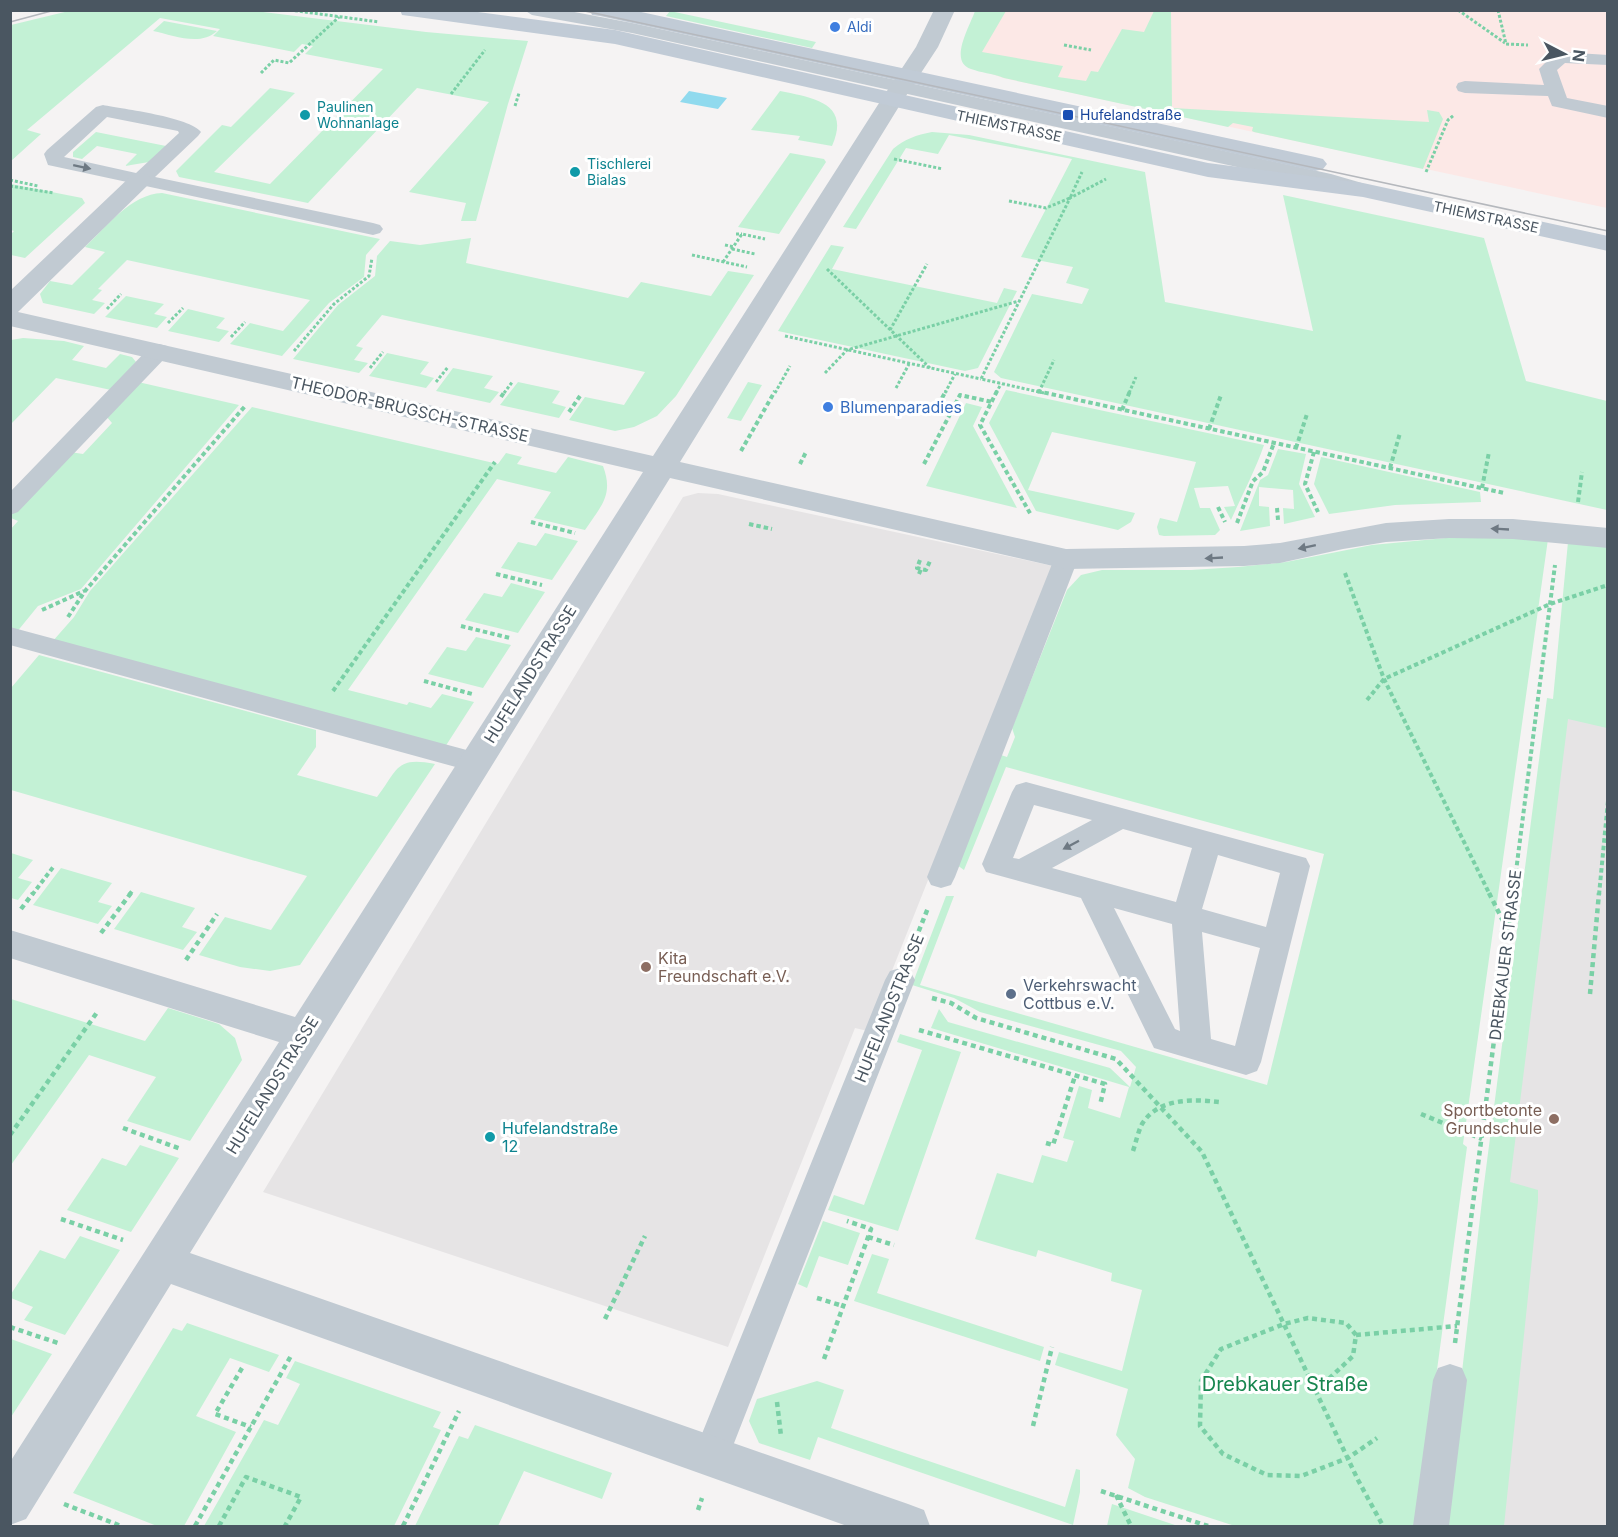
<svg xmlns="http://www.w3.org/2000/svg" width="1618" height="1537" viewBox="0 0 1618 1537" font-family="Inter,sans-serif">
<style>
.education{fill:#e6e4e5}
.medical{fill:#fce8e6}
.green{fill:#c3f1d5}
.water{fill:#90daee}
.lines{fill:none;stroke-linecap:round;stroke-linejoin:round}
.path-far2{stroke:#7ad0a6;stroke-width:3;stroke-dasharray:3 2;stroke-linecap:butt}
.path-far1{stroke:#7ad0a6;stroke-width:4;stroke-dasharray:4.5 3;stroke-linecap:butt}
.path{stroke:#7ad0a6;stroke-width:4.5;stroke-dasharray:5 4;stroke-linecap:butt}
.service{fill:#c1cad2;fill-rule:evenodd}
.minor{fill:#c1cad2;fill-rule:evenodd}
.tertiary{fill:#c1cad2;fill-rule:evenodd}
.secondary{fill:#c1cbd6;fill-rule:evenodd}
.tram{stroke:#b5b8bd;stroke-width:1.5}
.oneway{fill:#6e7983}
.shop-dot{fill:#3f7fe0;stroke:#fff;stroke-width:2}
.culture-dot{fill:#0f9aa8;stroke:#fff;stroke-width:2}
.transit-dot{fill:#1a4fb4;stroke:#fff;stroke-width:2}
.education-dot{fill:#8d6e63;stroke:#fff;stroke-width:2}
.service-dot{fill:#5c6f8a;stroke:#fff;stroke-width:2}
.labels{text-anchor:middle;stroke-width:6;stroke-linejoin:round;paint-order:stroke}
.far-shop-label{font-size:14px;fill:#366cbe;stroke:#fff;text-anchor:start}
.far-culture-label{font-size:14px;fill:#0d838f;stroke:#fff;text-anchor:start}
.far-transit-label{font-size:14px;fill:#164399;stroke:#fff;text-anchor:start}
.far-street-label{font-size:14px;fill:#4a5661;stroke:#fff}
.shop-label{font-size:16px;fill:#366cbe;stroke:#fff;text-anchor:start}
.street-label{font-size:16px;fill:#4a5661;stroke:#fff}
.education-label{font-size:16px;fill:#785e54;stroke:#fff;text-anchor:start}
.service-label{font-size:16px;fill:#4e5e75;stroke:#fff;text-anchor:start}
.culture-label{font-size:16px;fill:#0d838f;stroke:#fff;text-anchor:start}
.near-park-label{font-size:20px;fill:#17864f;stroke:#fff}
</style>
<rect width="100%" height="100%" fill="#f5f3f3"/>
<!-- education -->
<path class="education" d="M698,493L718,494L1053,566L868,1031L855,1028L728,1347L263,1192L683,497Z
M1553,699L1607,711V1526H1451Z"/>
<!-- medical -->
<path class="medical" d="M979,11H1607V208L1003,78L965,64Z"/>
<!-- green -->
<path class="green" d="M73,10L255,11L426,32L528,41L508,104L476,221H461L466,203L409,192L489,102L417,88L308,203L179,177L176,171L222,125L231,127L270,88L295,93L214,172L270,184L383,69L305,54L313,46L302,44L294,52L213,36L220,29L160,18L27,130L41,134L11,161V25Z
M670,11L816,42L812,48L666,16Z
M975,11H1006L982,52L1063,66L1058,77L1086,81L1091,71L1098,72L1122,29L1144,32L1154,11H1171L1172,108L1429,122L1427,110L1439,112L1443,119L1423,169L1254,132L1252,131L1253,127L1233,123L1228,127L1004,78C991,73 982,73 971,69C948,62 970,26 975,11Z
M164,21L217,31C200,47 173,35 153,31Z
M780,91C814,98 851,103 832,146L798,140L800,136L751,130Z
M96,132L166,146L149,162L125,166L137,154L97,146L82,159L73,157V152Z
M932,132L969,135L1145,172L1165,302L1313,331L1283,195L1484,238L1526,381L1607,401V510L1001,378L994,372L1032,294L1082,304L1089,289L1066,283L1073,267L1021,257L1072,159L949,135L938,154L906,148L856,229L843,227L893,149C905,139 916,135 932,132Z
M790,153L824,159L826,162L779,234L738,227Z
M11,184L82,198L85,203L25,258L11,255V234L14,231L11,230Z
M162,193L380,239L366,255L364,277L329,303L282,356L230,344L250,323L283,331L310,300L127,260L98,289L102,290L92,300L105,303L94,314L43,303L40,294L50,281L72,285L105,252L85,247C106,227 131,194 162,193Z
M471,238L466,263L628,298L641,282L711,296L728,271L754,275L676,396L657,416L634,427L615,431L569,420L585,397L624,405L645,372L382,315L356,346L363,348L354,360L368,363L359,373L293,359L338,305L375,276L377,256L390,241L420,245Z
M831,245L844,247L832,269L997,303L1004,288L1017,291L978,368L965,371L778,331Z
M126,296L164,304L154,314L167,317L157,328L105,317Z
M188,309L225,318L216,328L229,331L219,342L168,331Z
M23,338L64,341L84,346L72,360L106,368L120,354L132,357L136,362L111,390L56,378L11,424V340Z
M387,353L429,362L420,374L434,378L426,388L369,376Z
M453,368L493,376L484,388L499,392L490,403L436,391Z
M138,382L239,405L81,589L38,606L16,633L11,631L10,530L18,521L11,518L10,515L70,452L83,454L112,423L106,416Z
M518,382L560,391L552,403L566,407L559,418L500,405Z
M748,382L762,385L741,421L727,418Z
M1006,390L1264,445C1255,471 1242,495 1231,520L1224,507L1235,506L1228,486L1194,488L1200,508H1210L1220,530L1215,535L1164,536L1159,535L1157,527L1160,518L1177,522L1196,462L1052,432L1028,490L1135,513L1131,522L1118,530L1036,511L989,423Z
M966,403L982,407L973,426L1017,508L926,486Z
M252,407L498,464L506,453L522,457L517,464L556,473L568,457L603,466C614,495 601,506 585,530L534,518L551,492L497,479L348,690L407,705L409,702L431,708L442,694L474,702L445,747L52,642L74,617L90,591Z
M1278,449L1306,454L1299,484L1315,517L1284,524L1283,508L1294,509L1293,490L1259,487V506L1269,507L1270,526L1240,531L1260,480L1268,475Z
M1321,457L1480,492L1481,502L1395,505L1329,514L1314,484Z
M545,533L578,541L552,580L501,568L518,542L536,546Z
M1467,536L1548,539L1463,1144L1467,1147L1416,1526H1235L1145,1497L1128,1488L1135,1459L1116,1435L1128,1389L1055,1365L1059,1352L1122,1371L1142,1290L1111,1281L1112,1273L1038,1250L1036,1257L975,1239L997,1173L1033,1183L1042,1155L1067,1162L1074,1141L1063,1138L1079,1086L1092,1090L1088,1108L1120,1118L1129,1087L931,1028L939,1009L948,1022L1110,1068L1130,1087L1136,1067L1121,1051L980,1012L954,998L912,985L946,896H954L920,985L1267,1085L1324,854L1006,767L964,870L957,865L1001,755L1007,757L1015,737L1012,728L1067,590L1081,575L1102,570H1191L1238,567L1286,562L1372,545Z
M1568,542L1607,546V728L1568,719L1510,1182L1538,1190V1201L1504,1526H1444L1483,1192L1547,698L1553,699Z
M511,583L545,592L518,633L465,620L484,593L502,597Z
M476,637L511,645L483,688L428,674L447,647L466,651Z
M39,655L316,730V747L297,775L377,797C398,770 395,756 435,764L300,965L270,971L240,967L199,955L225,917L271,930L307,876L11,790V688Z
M11,853L33,860L18,878L32,882L18,900L11,898Z
M61,868L112,883L98,902L112,906L98,924L33,905Z
M141,892L195,908L182,927L197,932L183,950L114,929Z
M11,999L145,1041L168,1008L219,1024L235,1038L242,1060L190,1141L127,1121L156,1077L89,1055L11,1165Z
M900,1034L961,1052L898,1231L828,1210L834,1195L864,1205L922,1050L897,1042Z
M140,1145L179,1158L131,1232L67,1210L102,1158L126,1166Z
M823,1221L860,1233L848,1265L819,1256L807,1288L798,1284Z
M80,1236L120,1250L65,1335L24,1320L33,1307L11,1298V1294L40,1250L65,1259Z
M872,1254L889,1259L877,1293L1044,1347L1040,1361L854,1301Z
M187,1323L279,1355L269,1372L230,1358L196,1416L236,1432L184,1526H157L73,1493L173,1328L182,1331Z
M11,1339L52,1354L11,1417L10,1339Z
M295,1361L441,1412L433,1427L441,1430L394,1526H204L264,1420L278,1425L300,1384L286,1378Z
M817,1381L844,1390L831,1428L1065,1507L1076,1469L1080,1470V1492L1073,1525L818,1437L810,1460L759,1443L749,1421L757,1399Z
M475,1425L612,1473L602,1499L524,1471L498,1526H415L459,1436L468,1439Z
M1112,1504L1178,1526H1107Z"/>
<!-- water -->
<path class="water" d="M689,91L727,98L718,109L680,102Z"/>
<g class="lines">
<!-- path-far2 -->
<path class="path-far2" d="M290,10L379,22
M1458,10L1505,43
M1498,10L1506,44L1528,45
M1064,45L1091,50
M261,73L274,60L289,63L339,17
M451,94L485,50
M515,106L519,93
M894,159L943,169
M1426,172L1448,120L1454,115
M10,180L38,186
M10,186L54,193
M1009,201L1046,208L1070,198L1082,172
M736,234H742
M725,245L734,247
M732,249L755,254
M692,255L747,267
M723,262L742,234L765,239
M827,269L930,368
M107,309L121,294
M168,323L183,308
M890,330L927,264
M785,336L981,379
M231,337L245,322
M294,351L334,304L369,276L372,258
M370,368L383,352
M825,373L847,350L1019,301
M436,382L448,367
M896,388L909,364
M1039,392L1054,360
M504,393L513,381
M775,393L790,366
M945,393L955,374
M996,393L1001,384
M1044,393L981,379L1070,198L1106,179
M1129,393L1136,377"/>
<!-- path-far1 -->
<path class="path-far1" d="M997,391L980,425L1031,515
M1037,391L1504,493
M501,397L505,391
M942,398L946,391
M1122,410L1130,391
M569,412L580,396
M1209,429L1221,395
M1296,448L1307,414
M741,451L775,391
M1314,452L1305,484L1318,512
M800,464L806,452
M924,464L960,395L992,402
M1390,468L1400,433
M1482,488L1489,452
M1578,502L1582,472
M1218,507L1225,522
M1277,508L1278,520
M531,522L575,533
M1237,523L1253,481L1263,472L1274,443
M749,524L772,529
M920,560L917,568L921,569
M1345,573L1384,679L1490,895
M496,574L542,585
M919,574L921,569L926,570L930,561
M42,610L84,591
M68,617L85,591L246,405
M461,626L510,638
M424,681L472,694
M333,691L495,462
M1367,700L1384,679L1550,604L1608,585
M32,895L54,866
M129,895L133,890
M1513,895L1555,565
M1599,895L1608,801"/>
<!-- path -->
<path class="path" d="M1489,893L1507,929
M21,909L33,893
M101,933L131,893
M912,948L928,908
M186,960L217,914
M1590,994L1599,893
M932,998L951,1003L976,1018L1116,1059L1202,1152L1358,1480L1383,1526
M919,1030L1105,1084L1100,1105
M1421,1114L1482,1139
M123,1128L181,1149
M10,1135L98,1011
M1046,1143L1053,1145L1075,1076
M1133,1151C1136,1142 1138,1132 1142,1124C1158,1098 1192,1099 1219,1102
M61,1219L123,1240
M868,1237L894,1245
M817,1298L843,1306
M605,1319L645,1236
M10,1327L58,1343
M1356,1335L1457,1326
M1455,1343L1513,893
M824,1359L871,1229L847,1221
M242,1368L215,1414L251,1427
M1316,1391L1353,1356L1356,1335L1346,1323L1308,1318L1284,1324L1221,1349L1201,1381L1200,1426L1223,1454L1267,1475L1301,1476L1348,1458L1377,1438
M777,1402L781,1436
M1033,1426L1052,1347
M1101,1491L1208,1526
M1116,1495L1131,1526
M64,1504L121,1526
M698,1510L702,1498
M195,1526L292,1354
M219,1526L246,1477L301,1497L285,1526
M403,1526L459,1411"/>
<!-- service -->
<path class="service" d="M524,10H564L632,23L1331,174L1362,183L1365,187L1362,191L1355,193L632,33L532,15Z
M1561,52L1608,55V65L1565,63L1557,70L1567,98L1608,106V118L1552,106L1548,96L1465,93L1458,91L1456,87L1458,83L1465,81L1544,85L1539,69L1555,53Z
M103,105C123,109 190,117 201,132L198,136L155,177L373,223L380,225L383,229L380,233L373,235L48,165L44,154L47,150L96,107ZM107,117L178,131L179,133L136,173L64,157Z
M159,344L167,346L170,351L167,356L18,512L10,515V492L151,346Z
M1066,551L1075,553L1078,559L955,877L951,885L941,888L931,885L927,877L1054,559L1057,553Z
M10,627L474,752L484,755L487,762L484,769L474,772L10,645Z
M1026,782L1306,858L1310,866L1261,1062L1257,1071L1246,1075L1154,1048L1081,898L986,872L982,864L1012,792L1016,785ZM1034,805L1092,820L1019,859L1013,858ZM1123,829L1192,848L1176,902L1052,868ZM1218,855L1280,873L1266,927L1202,909ZM1114,908L1172,924L1180,1031L1175,1029ZM1202,932L1260,948L1235,1046L1211,1039Z
M900,968L910,971L915,980L729,1456L724,1468L711,1473L698,1468L693,1456L885,980L890,971Z
M1450,1364L1462,1368L1467,1380L1449,1526H1413L1433,1380L1438,1368Z"/>
<!-- minor -->
<path class="minor" d="M892,93L900,95L903,100L680,462L1066,549L1244,546L1280,543L1386,523L1449,519H1513L1608,528V548L1513,539L1449,538L1386,542L1343,549L1280,563L1244,566L1066,569L670,478L190,1253L908,1504L924,1510L930,1526H847L171,1284L26,1519L10,1525V1462L279,1042L10,958V930L295,1017L643,472L10,326V291L132,175L140,173L148,175L152,180L148,185L18,312L653,456L881,100L884,95Z"/>
<!-- tertiary -->
<path class="tertiary" d="M934,10H955L938,47L900,105L892,107L884,105L881,100L916,47Z"/>
<!-- secondary -->
<path class="secondary" d="M400,10H463L615,30L1208,163L1363,183L1608,236V251L1363,197L1208,177L615,44L410,16L402,15Z
M590,10H632L1315,157L1323,159L1327,164L1323,169L1315,171L600,16L592,15Z"/>
<!-- tram -->
<path class="tram" d="M580,10L1608,231
M10,22L55,10"/>
</g>
<!-- one-way arrows -->
<defs><path id="oneway-solid" d="M-6-.8H1V-3.2L6.5 0L1 3.2V.8H-6Z" transform="scale(1.5)"/></defs>
<g class="oneway">
<use href="#oneway-solid" transform="translate(82 167) rotate(12)"/>
<use href="#oneway-solid" transform="translate(1500 529) rotate(-177)"/>
<use href="#oneway-solid" transform="translate(1307 547) rotate(168)"/>
<use href="#oneway-solid" transform="translate(1214 558) rotate(177)"/>
<use href="#oneway-solid" transform="translate(1071 845) rotate(152)"/>
</g>
<!-- markers -->
<g class="shop-dot">
<circle cx="835" cy="27" r="6"/>
<circle cx="828" cy="407" r="6"/>
</g>
<g class="culture-dot">
<circle cx="305" cy="115" r="6"/>
<circle cx="575" cy="172" r="6"/>
<circle cx="490" cy="1137" r="6"/>
</g>
<rect class="transit-dot" x="1062" y="109" width="12" height="12" rx="3"/>
<g class="education-dot">
<circle cx="646" cy="967" r="6"/>
<circle cx="1554" cy="1119" r="6"/>
</g>
<circle class="service-dot" cx="1011" cy="994" r="6"/>
<g class="labels">
<!-- far-shop labels -->
<g class="far-shop-label">
<text x="847" y="32">Aldi</text>
</g>
<!-- far-culture labels -->
<g class="far-culture-label">
<text x="317" y="112">Paulinen<tspan x="317" dy="16">Wohnanlage</tspan></text>
<text x="587" y="169">Tischlerei<tspan x="587" dy="16">Bialas</tspan></text>
</g>
<!-- far-transit labels -->
<g class="far-transit-label">
<text x="1080" y="120">Hufelandstraße</text>
</g>
<!-- far-street labels -->
<g class="far-street-label">
<text transform="translate(1009 126) rotate(12)" y="5">THIEMSTRASSE</text>
<text transform="translate(1486 217) rotate(12)" y="5">THIEMSTRASSE</text>
</g>
<!-- shop labels -->
<g class="shop-label">
<text x="840" y="413">Blumenparadies</text>
</g>
<!-- street labels -->
<g class="street-label">
<text transform="translate(410 409) rotate(13)" y="6">THEODOR-BRUGSCH-STRASSE</text>
<text transform="translate(530 674) rotate(-58)" y="6">HUFELANDSTRASSE</text>
<text transform="translate(1505 955) rotate(-83)" y="6">DREBKAUER STRASSE</text>
<text transform="translate(889 1008) rotate(-68)" y="6">HUFELANDSTRASSE</text>
<text transform="translate(272 1085) rotate(-58)" y="6">HUFELANDSTRASSE</text>
</g>
<!-- education labels -->
<g class="education-label">
<text x="658" y="964">Kita<tspan x="658" dy="18">Freundschaft e.V.</tspan></text>
<text x="1542" y="1116" text-anchor="end">Sportbetonte<tspan x="1542" dy="18">Grundschule</tspan></text>
</g>
<!-- service labels -->
<g class="service-label">
<text x="1023" y="991">Verkehrswacht<tspan x="1023" dy="18">Cottbus e.V.</tspan></text>
</g>
<!-- culture labels -->
<g class="culture-label">
<text x="502" y="1134">Hufelandstraße<tspan x="502" dy="18">12</tspan></text>
</g>
<!-- near-park labels -->
<g class="near-park-label">
<text x="1285" y="1391">Drebkauer Straße</text>
</g>
</g>
<!-- border -->
<rect width="1618" height="1537" fill="none" stroke="#4a5661" stroke-width="24"/>
<!-- north arrow -->
<g transform="translate(1564 54) rotate(97)" stroke="#ffffff" stroke-width="4.5" paint-order="stroke">
<path d="M0-4.5L10 22L0 15L-10 22Z" fill="#4a5661"/>
<text y="-9" font-size="16" font-weight="bold" text-anchor="middle" fill="#4a5661">N</text>
</g>
</svg>
